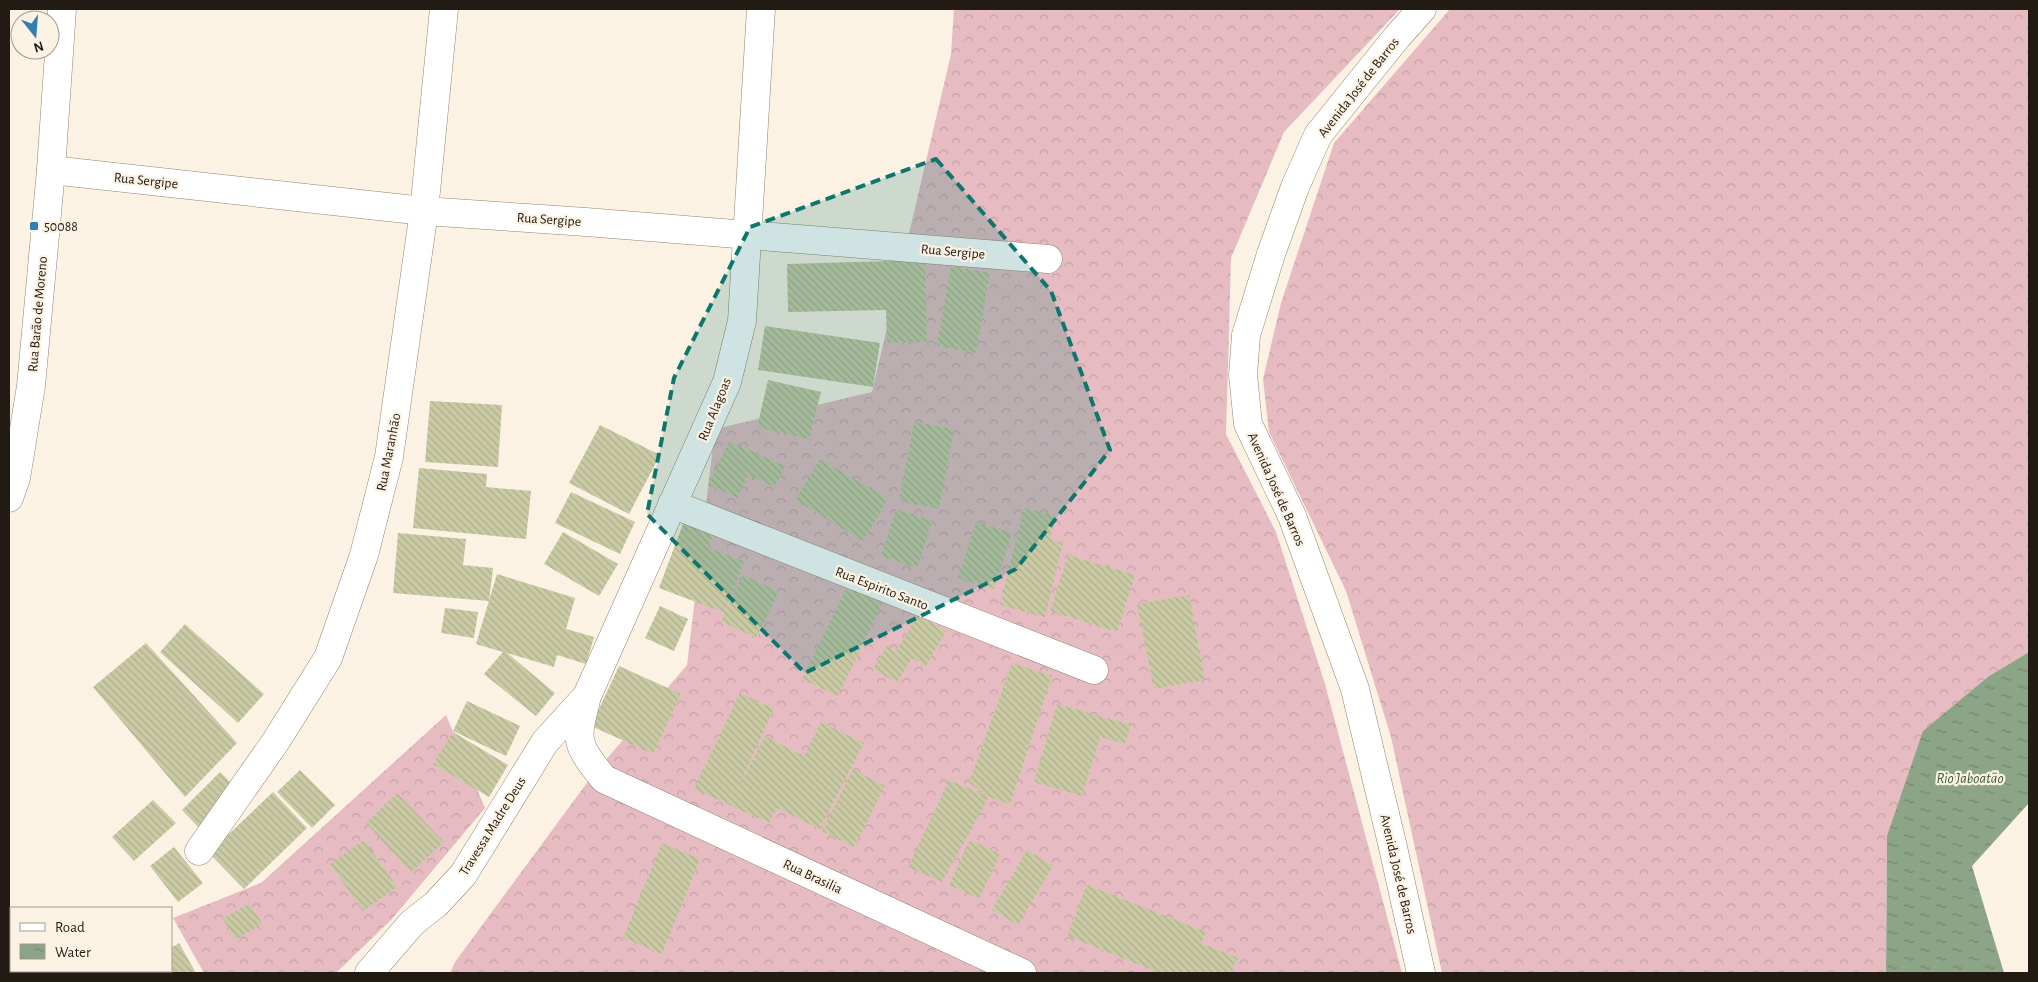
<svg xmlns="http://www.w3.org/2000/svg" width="2038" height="982" viewBox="0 0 2038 982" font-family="'Alegreya Sans',sans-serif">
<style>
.forest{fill:url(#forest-crowns)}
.water{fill:url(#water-ripples)}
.building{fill:url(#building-back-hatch)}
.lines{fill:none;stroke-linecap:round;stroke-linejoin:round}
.street-casing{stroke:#93846f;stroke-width:29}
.secondary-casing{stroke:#93846f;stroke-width:29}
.street{stroke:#fff;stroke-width:28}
.secondary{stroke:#fff;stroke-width:28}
.marked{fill:#0f766e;fill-opacity:0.2;stroke:#0f766e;stroke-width:4;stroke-dasharray:10 6;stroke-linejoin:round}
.poi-dot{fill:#307fb1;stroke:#fcf2e4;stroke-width:2}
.labels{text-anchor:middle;stroke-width:4.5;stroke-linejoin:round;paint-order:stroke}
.street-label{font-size:14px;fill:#211b13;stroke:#fcf2e4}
.poi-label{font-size:14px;fill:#211b13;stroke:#fcf2e4;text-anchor:start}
.water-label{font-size:15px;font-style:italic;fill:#3a6034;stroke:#fcf2e4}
</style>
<defs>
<pattern id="forest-crowns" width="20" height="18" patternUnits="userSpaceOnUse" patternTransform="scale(1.25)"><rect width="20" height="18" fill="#e6bcc2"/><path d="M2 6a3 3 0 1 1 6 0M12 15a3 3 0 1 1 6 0" fill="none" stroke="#c5a1a6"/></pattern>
<pattern id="water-ripples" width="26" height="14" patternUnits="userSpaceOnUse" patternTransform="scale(1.25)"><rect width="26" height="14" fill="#8ca587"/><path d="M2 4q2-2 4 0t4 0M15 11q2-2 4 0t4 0" fill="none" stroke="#72866d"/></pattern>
<pattern id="building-back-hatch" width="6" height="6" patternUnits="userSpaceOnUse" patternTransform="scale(1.25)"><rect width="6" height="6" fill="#cacba5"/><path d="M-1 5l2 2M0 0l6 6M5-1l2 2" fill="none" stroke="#adae8d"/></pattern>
</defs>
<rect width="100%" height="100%" fill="#fcf2e4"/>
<!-- forest -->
<path class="forest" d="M954,9H1400L1284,132L1231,258L1226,434L1276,532L1325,684L1402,973H450L455,962L592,776L687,665L715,429L872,392L951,54Z
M1450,9H2029V652L1989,676L1887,836L1886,973H1442L1391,737L1346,591L1269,432L1263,379L1281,303L1334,143Z
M446,715L485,808L391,920L336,973H204L173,918L261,883Z"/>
<!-- water -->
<path class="water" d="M2029,652V803L1972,866L2004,973H1886L1887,836L1923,731L1989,676Z"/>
<!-- building -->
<path class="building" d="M925,260L927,342L887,343L886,310L788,312L787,264Z
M951,266L990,273L976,353L937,346Z
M765,326L880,343L873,387L758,370Z
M768,380L821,392L809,439L757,427Z
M430,401L502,405L498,467L425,462Z
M914,422L954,429L939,509L899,501Z
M600,425L660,455L629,514L569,483Z
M729,441L785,466L775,487L748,475L737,498L708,485Z
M820,459L888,499L863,541L795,500Z
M419,468L487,474L486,487L531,491L526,539L413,528Z
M571,492L635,522L620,554L555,523Z
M1024,508L1056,516L1050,539L1063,543L1045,617L1000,605Z
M896,509L932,521L917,568L881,556Z
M686,516L716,528L708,548L744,561L725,613L659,588Z
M976,522L1012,533L994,589L958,578Z
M563,532L618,564L599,596L544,564Z
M398,533L466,539L463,565L493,568L489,601L393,593Z
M1068,555L1135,575L1117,632L1050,611Z
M497,574L575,598L566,629L594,637L586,664L557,655L554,667L507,653L555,693L536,716L484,674L503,652L476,644Z
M743,575L779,592L756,638L721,621Z
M849,583L884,600L838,696L802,679Z
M1189,595L1205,680L1154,689L1137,604Z
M660,606L688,619L674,651L645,638Z
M445,608L478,612L474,638L441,633Z
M918,615L946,631L926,666L912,658L897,683L873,669L887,646L896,651Z
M185,624L264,694L238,723L160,652Z
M146,643L237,743L185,797L93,687Z
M1012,663L1052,676L1010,804L989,797L969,783Z
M619,666L681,694L653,754L591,726Z
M740,693L774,709L736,792L765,736L804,756L821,722L864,743L820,829L777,808L769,823L694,789Z
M467,701L520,726L506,756L453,731Z
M1057,704L1131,725L1125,744L1100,737L1082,796L1034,782Z
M453,732L508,765L489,797L433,764Z
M853,769L885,786L854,847L822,831Z
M300,770L335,805L312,828L277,792Z
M220,772L238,790L199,828L182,810Z
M949,780L989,797L942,882L908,867Z
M273,792L307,828L244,889L209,853Z
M397,793L444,842L411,872L366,823Z
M153,800L176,823L134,861L112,837Z
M364,840L397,887L363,911L330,864Z
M970,840L1000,854L979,899L949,885Z
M662,843L700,859L662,954L623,938Z
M174,847L203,883L178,902L150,866Z
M1027,850L1053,866L1018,925L992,910Z
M1087,885L1206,932L1201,943L1238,958L1231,973H1160L1067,936Z
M249,903L262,923L236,940L223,919Z
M179,943L196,973H160L159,971H171V948Z"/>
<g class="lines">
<defs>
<path id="street" d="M761,9L742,321L727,382L587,696C576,741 574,742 604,779L1022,973
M51,170L424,211L586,222L1048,259
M672,504L1094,670
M199,851L276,741L328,658L364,555L389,457L424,211L444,9
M369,973L412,923L436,904L463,875L545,742L586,697
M1421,973L1392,843L1355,689L1292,516L1248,424L1243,375L1246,335L1271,254L1295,187L1318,135L1397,37L1422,9"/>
<path id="secondary" d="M9,498L16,478L31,386L51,170L62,9"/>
</defs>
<!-- street casing -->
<use href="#street" class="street-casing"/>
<!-- secondary casing -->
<use href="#secondary" class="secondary-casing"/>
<!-- street -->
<use href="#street" class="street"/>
<!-- secondary -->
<use href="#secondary" class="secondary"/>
</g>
<!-- marked area -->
<path class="marked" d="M936,159L1051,291L1110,450L1016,569L805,673L647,514L674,378L750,227Z"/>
<!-- markers -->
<rect class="poi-dot" x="29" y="221" width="10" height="10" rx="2.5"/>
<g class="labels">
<!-- street labels -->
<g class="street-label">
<text transform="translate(1358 87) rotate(-52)" y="5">Avenida José de Barros</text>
<text transform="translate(146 180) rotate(6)" y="5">Rua Sergipe</text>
<text transform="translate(549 219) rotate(4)" y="5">Rua Sergipe</text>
<text transform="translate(953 251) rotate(5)" y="5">Rua Sergipe</text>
<text transform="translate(37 314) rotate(-85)" y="5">Rua Barão de Moreno</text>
<text transform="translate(714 409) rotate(-68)" y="5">Rua Alagoas</text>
<text transform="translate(388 452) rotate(-79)" y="5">Rua Maranhão</text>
<text transform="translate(1277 489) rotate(66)" y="5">Avenida José de Barros</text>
<text transform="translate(882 588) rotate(21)" y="5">Rua Espirito Santo</text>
<text transform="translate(492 826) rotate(-58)" y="5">Travessa Madre Deus</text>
<text transform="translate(1399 874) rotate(77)" y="5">Avenida José de Barros</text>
<text transform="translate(813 876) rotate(25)" y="5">Rua Brasilia</text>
</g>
<!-- poi labels -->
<g class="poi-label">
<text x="44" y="231">50088</text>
</g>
<!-- water labels -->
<g class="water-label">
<text x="1970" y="783">Rio Jaboatão</text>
</g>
</g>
<!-- border -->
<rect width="2038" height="982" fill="none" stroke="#211b13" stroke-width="20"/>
<!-- legend -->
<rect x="10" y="907" width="162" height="65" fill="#fcf2e4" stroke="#a49c90"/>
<rect x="20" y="923" width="25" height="8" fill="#ffffff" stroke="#a49c90"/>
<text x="55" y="932" font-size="15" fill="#211b13">Road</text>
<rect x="20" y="944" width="25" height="15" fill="url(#water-ripples)" stroke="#a49c90"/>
<text x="55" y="957" font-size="15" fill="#211b13">Water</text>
<!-- north arrow -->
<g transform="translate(35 35) rotate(163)"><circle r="24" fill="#fcf2e4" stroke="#a49c90"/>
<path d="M0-4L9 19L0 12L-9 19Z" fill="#307fb1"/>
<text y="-8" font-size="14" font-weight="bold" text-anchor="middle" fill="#211b13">N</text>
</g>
</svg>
